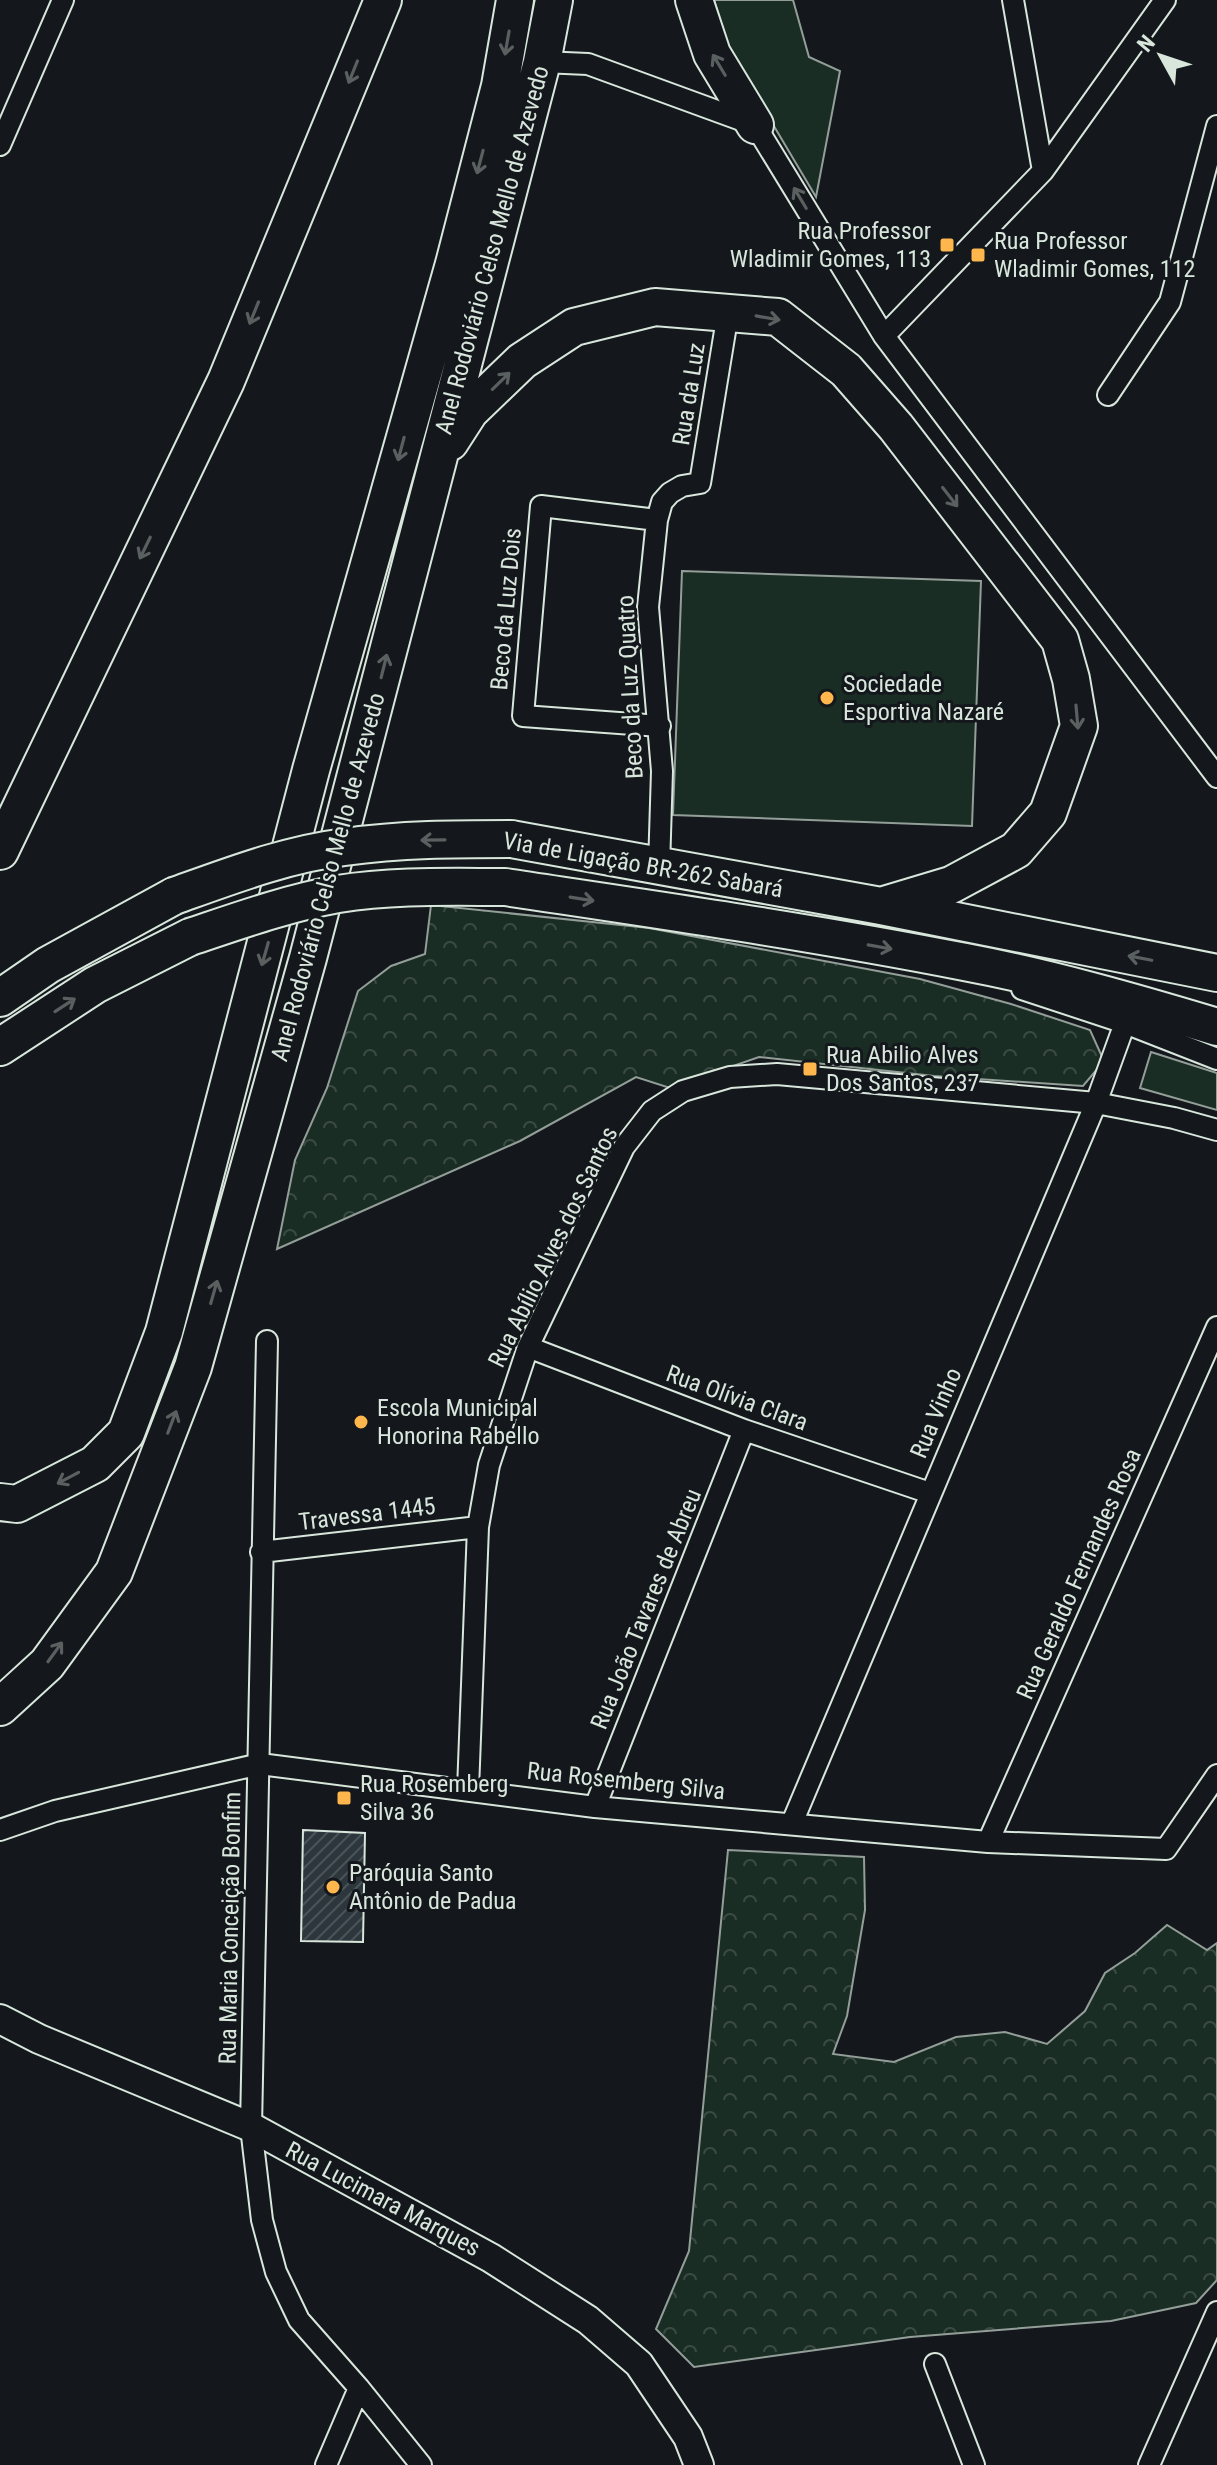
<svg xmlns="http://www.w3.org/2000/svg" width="1217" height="2465" viewBox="0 0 1217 2465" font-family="'Roboto Condensed',sans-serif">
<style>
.grass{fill:#1a2d24;stroke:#939e99;stroke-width:2}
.forest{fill:url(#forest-crowns);stroke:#939e99;stroke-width:2}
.building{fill:url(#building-hatch);stroke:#d8e6dc;stroke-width:2}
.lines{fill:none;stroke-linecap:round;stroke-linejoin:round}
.street-casing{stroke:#d8e6dc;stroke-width:24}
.secondary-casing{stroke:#d8e6dc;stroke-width:32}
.highway-casing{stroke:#d8e6dc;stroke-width:40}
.street{stroke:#14181c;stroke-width:20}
.secondary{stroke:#14181c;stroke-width:28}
.highway{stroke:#14181c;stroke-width:36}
.highway-bridge-casing{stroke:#d8e6dc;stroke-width:40;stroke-linecap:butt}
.highway-bridge{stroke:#14181c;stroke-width:36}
.oneway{stroke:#59605f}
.poi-dot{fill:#ffb74d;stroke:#14181c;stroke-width:3}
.labels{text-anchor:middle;stroke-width:6;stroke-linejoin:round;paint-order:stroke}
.poi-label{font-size:24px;fill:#d8e6dc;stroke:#14181c;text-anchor:start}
.street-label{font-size:24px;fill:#d8e6dc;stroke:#14181c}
</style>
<defs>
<pattern id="forest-crowns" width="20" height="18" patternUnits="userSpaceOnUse" patternTransform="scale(2)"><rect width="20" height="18" fill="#1a2d24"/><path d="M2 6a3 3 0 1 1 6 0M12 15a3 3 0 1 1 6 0" fill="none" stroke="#3b4b43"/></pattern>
<pattern id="building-hatch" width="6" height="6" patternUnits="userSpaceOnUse" patternTransform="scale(2)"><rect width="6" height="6" fill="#2c363c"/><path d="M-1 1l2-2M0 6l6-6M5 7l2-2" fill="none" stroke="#4a5358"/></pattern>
</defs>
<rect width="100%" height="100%" fill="#14181c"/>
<!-- grass -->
<path class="grass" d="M714,0H793L809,57L840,71L816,197L730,52Z
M682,571L981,581L972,826L673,815Z
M1151,1052L1217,1073V1110L1140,1088Z"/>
<!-- forest -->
<path class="forest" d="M431,905L649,928L920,979L1011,1004L1090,1030L1104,1061L1083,1086L934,1076L759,1057L670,1088L636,1077L520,1141L277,1249L295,1160L327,1088L358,991L391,966L425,954Z
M728,1850L864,1857L865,1910L847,2016L833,2054L894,2062L956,2037L1005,2032L1047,2044L1085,2011L1105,1973L1135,1953L1167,1925L1207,1950L1217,1943V2280L1196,2303L1111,2321L910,2337L694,2367L656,2329L689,2251Z"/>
<!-- building -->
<path class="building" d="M303,1830L365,1833L363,1942L301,1941Z"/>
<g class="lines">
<defs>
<path id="street" d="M1013,0L1043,171
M542,62L588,64L755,125L884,336L1217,777
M0,145L63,0
M884,336L1043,171L1165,0
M1108,395L1170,302L1217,126
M657,520L541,506L523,716L660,726
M659,867L662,771L648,607L657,520L662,502L670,493L682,486L700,483L728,313
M1022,989L1125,1023L1217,1059
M267,1341L251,2127L262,2220L276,2272L299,2320L359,2388L421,2465
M528,1347L744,1430L930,1493
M261,1552L478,1527
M468,1790L478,1527L489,1465L528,1347L624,1147L652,1111L683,1091L730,1077L777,1074L1096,1103L1174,1118L1217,1130
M595,1807L744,1430
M792,1823L1096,1103L1125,1023
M0,1830L55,1811L260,1764L595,1807L988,1842L1166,1849L1217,1775
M988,1842L1217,1327
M935,2364L974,2465
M326,2465L359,2388
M1149,2465L1217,2312"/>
<path id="secondary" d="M0,2019L39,2039L251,2127L491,2258L588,2320L639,2364L688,2437L699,2465"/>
<path id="highway" d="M694,0L712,54L755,125
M450,442L470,411L522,361L574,327L655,307L778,317L846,370L896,427L1060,640L1071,679L1079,726L1048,813L1016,850L951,885L881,906
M511,839L881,906L1217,973
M0,851L226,381L383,0
M505,887C658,910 812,932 965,962C1050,978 1134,1002 1217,1027
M0,998L48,965L174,896
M0,1047L95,985L190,937
M0,1502L17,1504L95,1464L126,1433L164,1332L311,770L454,264L500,86L515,0
M0,1707L47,1664L114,1572L193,1367L308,958L542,62L554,0"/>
</defs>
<!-- street casing -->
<use href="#street" class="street-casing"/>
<!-- secondary casing -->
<use href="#secondary" class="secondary-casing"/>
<!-- highway casing -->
<use href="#highway" class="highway-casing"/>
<!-- street -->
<use href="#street" class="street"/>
<!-- secondary -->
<use href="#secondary" class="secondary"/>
<!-- highway -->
<use href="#highway" class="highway"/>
<defs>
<path id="highway-bridge" d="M174,896C230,876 287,854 345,847C401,839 456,839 511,839
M190,937C238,921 288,903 338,894C393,885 450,887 505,887"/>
</defs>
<!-- highway-bridge casing -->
<use href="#highway-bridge" class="highway-bridge-casing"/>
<!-- highway-bridge -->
<use href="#highway-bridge" class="highway-bridge"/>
</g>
<!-- one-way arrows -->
<defs><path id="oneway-shaft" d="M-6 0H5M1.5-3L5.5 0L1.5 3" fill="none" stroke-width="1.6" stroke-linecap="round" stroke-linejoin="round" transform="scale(2)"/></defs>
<g class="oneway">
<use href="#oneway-shaft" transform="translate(507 43) rotate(100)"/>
<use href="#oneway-shaft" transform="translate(719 65) rotate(-121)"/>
<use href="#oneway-shaft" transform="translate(353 72) rotate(112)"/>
<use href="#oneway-shaft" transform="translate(480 162) rotate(105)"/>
<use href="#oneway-shaft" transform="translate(800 198) rotate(-121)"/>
<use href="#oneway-shaft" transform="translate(254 313) rotate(112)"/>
<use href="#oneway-shaft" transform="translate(768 318) rotate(10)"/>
<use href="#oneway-shaft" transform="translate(501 381) rotate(-44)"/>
<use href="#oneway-shaft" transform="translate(401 449) rotate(105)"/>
<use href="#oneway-shaft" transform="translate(950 497) rotate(52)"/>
<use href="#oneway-shaft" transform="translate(145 548) rotate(116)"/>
<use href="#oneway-shaft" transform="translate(384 666) rotate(-76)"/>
<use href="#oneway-shaft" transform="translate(1077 717) rotate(85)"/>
<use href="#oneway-shaft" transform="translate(433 840) rotate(179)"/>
<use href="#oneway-shaft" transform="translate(582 899) rotate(9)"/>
<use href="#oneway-shaft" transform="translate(880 947) rotate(10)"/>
<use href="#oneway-shaft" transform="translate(265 954) rotate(106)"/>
<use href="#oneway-shaft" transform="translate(1140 958) rotate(-169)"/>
<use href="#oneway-shaft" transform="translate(65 1005) rotate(-33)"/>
<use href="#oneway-shaft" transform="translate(214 1292) rotate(-74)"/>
<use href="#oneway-shaft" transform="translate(172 1422) rotate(-69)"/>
<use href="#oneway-shaft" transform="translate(68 1478) rotate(152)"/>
<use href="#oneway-shaft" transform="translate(55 1652) rotate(-54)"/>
</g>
<!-- markers -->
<g class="poi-dot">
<rect x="939" y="237" width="16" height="16" rx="4"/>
<rect x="970" y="247" width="16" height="16" rx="4"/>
<circle cx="827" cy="698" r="8"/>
<rect x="802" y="1061" width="16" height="16" rx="4"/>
<circle cx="361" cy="1422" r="8"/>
<rect x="336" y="1790" width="16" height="16" rx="4"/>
<circle cx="333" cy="1887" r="8"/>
</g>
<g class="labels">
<!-- poi labels -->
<g class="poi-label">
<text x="931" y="239" text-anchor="end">Rua Professor<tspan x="931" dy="28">Wladimir Gomes, 113</tspan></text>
<text x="994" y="249">Rua Professor<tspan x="994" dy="28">Wladimir Gomes, 112</tspan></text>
<text x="843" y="692">Sociedade<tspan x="843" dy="28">Esportiva Nazaré</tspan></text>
<text x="826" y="1063">Rua Abilio Alves<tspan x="826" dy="28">Dos Santos, 237</tspan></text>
<text x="377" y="1416">Escola Municipal<tspan x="377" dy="28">Honorina Rabello</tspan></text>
<text x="360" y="1792">Rua Rosemberg<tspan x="360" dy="28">Silva 36</tspan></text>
<text x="349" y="1881">Paróquia Santo<tspan x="349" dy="28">Antônio de Padua</tspan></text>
</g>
<!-- street labels -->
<g class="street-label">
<text transform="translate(492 250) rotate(-75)" y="8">Anel Rodoviário Celso Mello de Azevedo</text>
<text transform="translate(689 394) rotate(-81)" y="8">Rua da Luz</text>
<text transform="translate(506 609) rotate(-85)" y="8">Beco da Luz Dois</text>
<text transform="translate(630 687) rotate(-93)" y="8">Beco da Luz Quatro</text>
<text transform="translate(643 865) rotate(10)" y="8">Via de Ligação BR-262 Sabará</text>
<text transform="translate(328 877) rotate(-75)" y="8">Anel Rodoviário Celso Mello de Azevedo</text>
<text transform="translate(553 1247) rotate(-64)" y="8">Rua Abílio Alves dos Santos</text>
<text transform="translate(737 1398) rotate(20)" y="8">Rua Olívia Clara</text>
<text transform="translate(936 1413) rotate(-67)" y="8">Rua Vinho</text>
<text transform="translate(367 1514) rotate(-7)" y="8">Travessa 1445</text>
<text transform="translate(1079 1574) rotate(-66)" y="8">Rua Geraldo Fernandes Rosa</text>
<text transform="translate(646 1609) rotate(-68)" y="8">Rua João Tavares de Abreu</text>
<text transform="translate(626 1781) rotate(6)" y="8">Rua Rosemberg Silva</text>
<text transform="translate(230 1928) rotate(-89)" y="8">Rua Maria Conceição Bonfim</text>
<text transform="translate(383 2199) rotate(28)" y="8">Rua Lucimara Marques</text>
</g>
</g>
<!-- north arrow -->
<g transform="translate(1161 56) rotate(310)" stroke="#14181c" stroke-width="6" paint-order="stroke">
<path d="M0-6L14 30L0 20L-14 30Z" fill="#d8e6dc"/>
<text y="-12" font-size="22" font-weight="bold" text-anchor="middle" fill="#d8e6dc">N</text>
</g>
</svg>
